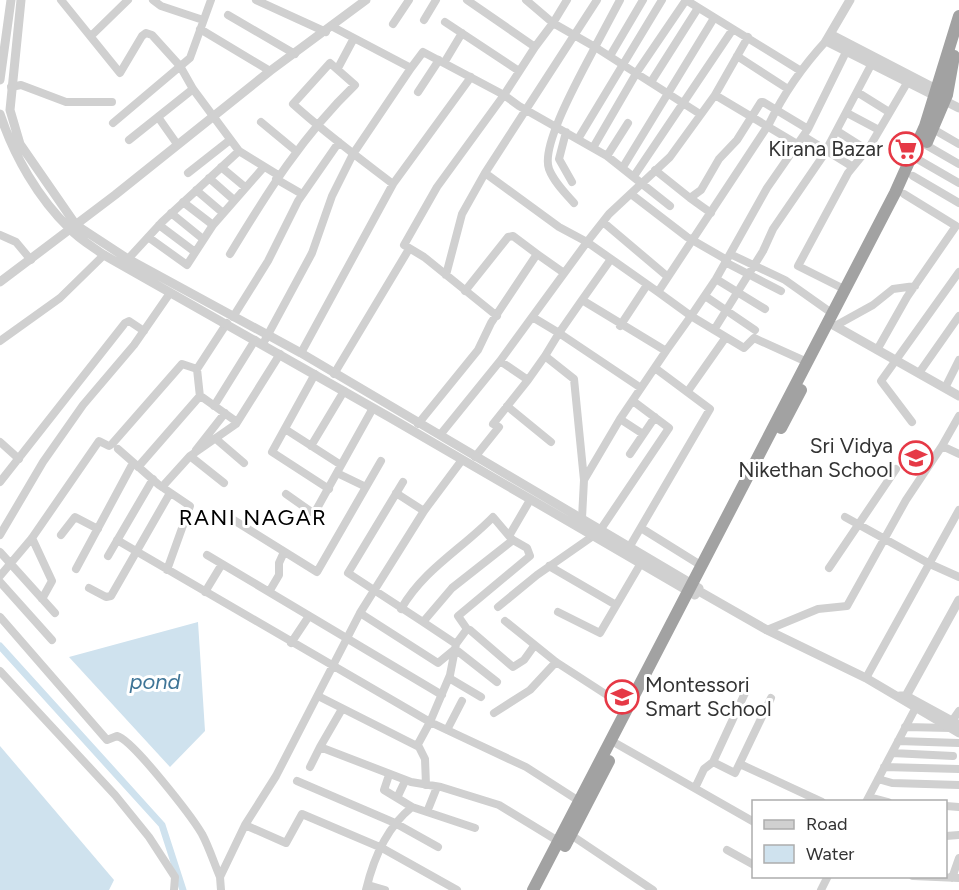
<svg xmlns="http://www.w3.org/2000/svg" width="959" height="890" viewBox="0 0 959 890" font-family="Figtree,sans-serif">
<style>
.water{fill:#cfe2ee}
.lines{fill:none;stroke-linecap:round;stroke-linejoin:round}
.canal{stroke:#cfe2ee;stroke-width:7}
.minor{stroke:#d0d0d0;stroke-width:8}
.tertiary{stroke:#d0d0d0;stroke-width:9}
.trunk{stroke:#a2a2a2;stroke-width:12}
.labels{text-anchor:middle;stroke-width:6;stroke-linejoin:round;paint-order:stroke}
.poi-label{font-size:21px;fill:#333;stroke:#fff;text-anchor:end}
.neighbourhood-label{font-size:22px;letter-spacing:1.5px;fill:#000;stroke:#fff}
.water-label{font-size:22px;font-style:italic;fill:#3f7597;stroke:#fff}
</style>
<rect width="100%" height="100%" fill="#fff"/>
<!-- water -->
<path class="water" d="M198,622L205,731L170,767L69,657Z
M0,746L114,880L109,890H0Z"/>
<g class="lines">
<!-- canal -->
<path class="canal" d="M0,646L162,825L183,890"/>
<!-- minor -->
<path class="minor" d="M61,0L120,73L142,36L146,33L152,35L180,66L193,89L239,151L278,175
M153,0L161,6L203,20
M256,0L326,32
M526,0L553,23L535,47
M567,0L553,23L595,47C583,71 540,145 549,169C554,182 565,193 574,203
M620,0L595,47L700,114
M686,0L801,71
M228,15L295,54
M424,20L436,0
M445,22L519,71
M393,24L409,0
M333,27L411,68L423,52L504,95L535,47L467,0
M200,29L270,71
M91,36L128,0
M610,56L643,0
M737,56L788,89
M444,63L462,33
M338,68L354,38
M651,82L698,8
M11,87L21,85L66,102H112
M418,92L439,60
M857,92L889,112
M715,95L748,37
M847,113L879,130
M158,117L177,144
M261,122L296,151
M113,123L190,58L211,0
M808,129L846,52
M933,129L959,144
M837,131L867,150
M566,132L559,159L572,182
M803,136L853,167
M578,139L662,0
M129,140L193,89
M926,145L959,164
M594,146L637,72L686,0
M607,156L628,123
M919,160L959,183
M221,167L245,187
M623,167L714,18
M655,170L690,198L701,190L719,159L737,140L761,102H763L808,129L767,188L716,279L691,316L658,292L769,124C784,93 803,66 826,41
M188,173L230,140
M634,176L733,29
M913,176L959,203
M209,178L234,200
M276,179L302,194
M196,190L223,213
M631,194L687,237L727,260
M690,198L711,213
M183,202L213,225
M171,213L203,239
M603,222L668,277
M159,225L195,252
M0,235L16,242L31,260
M148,237L187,265L213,225L263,168
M230,254C267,193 303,135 355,85L330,63L293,104C325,133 359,158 393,184
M730,254L785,280L833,314
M128,259L162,222L239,151
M611,259L582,300L666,351L691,316L744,348L754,338L807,362
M725,262L781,291
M446,275L462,214L485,173
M716,279L765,309
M846,290L798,266L848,173L870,146L907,83
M465,291L508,237L513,236L537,254
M658,292L587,242L609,214L670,157L715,95L797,144
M705,296L755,330
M497,316L424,257L404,245L437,187L504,95L519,106L607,156L670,206
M233,317L268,261L298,201L339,142
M534,318L559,333L582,300
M620,326L647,285
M835,326L873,305L893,289L915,286
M714,330L763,251L773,229L823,156L871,65
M265,340L312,253L332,196L353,154L411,68
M0,341L60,298L104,255
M877,350L907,297L956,226L904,194
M301,353L393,184L471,77
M545,356L559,333L641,388
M500,361L587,242L559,227L485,173L597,0
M197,369L200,397
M919,373L959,316
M315,374L272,452L329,489
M334,374L409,249
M945,388L959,360
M688,391L726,337
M214,406L255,340
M507,406L551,442
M620,419L643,434
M912,422L881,381L959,272
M418,424L478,350L491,323L537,254L564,273
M285,429L341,465
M440,435L500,361L528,380L545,356L574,379L584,480
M216,439L244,463
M0,442L19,459
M311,446L344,391
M942,446L959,454
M118,449L159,485L190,506L167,570
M196,450L225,413
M630,454L655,417
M190,456L224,483
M475,457L499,427L493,424L528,380
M138,467L199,397H202L237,422
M337,473L366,487
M0,482L125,323L129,321L144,331
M403,482L348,573L423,622L452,588L513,540L509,536L530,500
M162,487L190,456L236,424L280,354
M396,493L424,511
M286,494L313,513L315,512L373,408
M845,517L930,564L959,577
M582,518L584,480L620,419L666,351
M232,519L317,572L381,461
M641,528L702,566
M601,529L669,428L633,401
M0,535L43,462L83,405L134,345L170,293
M61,535L75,517L98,529
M32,538L52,581L42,599
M117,540L430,722L450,675L456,644L423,622
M630,546L710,409L655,368
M0,552L55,613
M207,555L442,695
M108,556L153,479
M549,566L616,605
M829,568L896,469
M76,569L133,463
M0,576L32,538L99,441L109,446L112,444L182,364L197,369L227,323
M0,582L52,640
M89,588L106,597L111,596L170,493
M205,592L222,564
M269,592L279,575V563L284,552
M498,607L537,575L593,536
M401,609C424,569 462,549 493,517L509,536
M558,612L600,633L641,563
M360,613L438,663L455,649L497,682
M0,617L107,740L117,736C132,739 192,817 202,834C209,847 214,863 220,877
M505,621L556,662L627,708
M467,629L458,616L530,556L527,548L513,540
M767,630L818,609L847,606L906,500L942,446L959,416
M291,643L309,616
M456,644L467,629L470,630L513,667L524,660L534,646
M0,671L115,795L149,837L175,877L174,890
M449,678L481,697
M866,678L959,510
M318,696L419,747L425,759L426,785
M494,713L530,690L556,662
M952,721L959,711
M905,727L951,728
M447,730L462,701
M898,741L959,743
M617,744L754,822
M417,746L430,722L526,767L579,801
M320,747L342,709
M892,753L953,756
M713,762L735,773L771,698
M740,764L822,802
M310,767L320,747L411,782L441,787L499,805L558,841
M884,767L959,769
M878,779L892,783L959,785
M297,781L395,823L438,847
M695,788L704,769L713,762L745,693
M869,797L888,802
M397,798L405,781
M866,802L915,709
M946,806L959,807
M412,807L475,828
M427,812L437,787
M245,825L286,843L302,814L382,848L457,890
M571,835L653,890
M946,836L959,835
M727,850L754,865
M913,876L959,878
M952,878L959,858
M368,885L385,890
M221,890L220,877L245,825L276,776L360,613L424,511L462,460
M366,890C373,860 387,827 412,807L384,790L389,775
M821,890L828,876"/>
<!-- tertiary -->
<path class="tertiary" d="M21,0L10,110L20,144L76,225L128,259L301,353L699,588
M850,0L826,41L959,108
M830,34L940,91
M0,80L11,0
M0,114C14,156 38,198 70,229C79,239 93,247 104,255L389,417L695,595
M0,282L115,195L270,71L366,0
M828,322L959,396
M697,590L767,630L866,678L959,733
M900,696H906L959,725
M906,696L959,600"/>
<!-- trunk -->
<path class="trunk" d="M927,142L947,95L954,56
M781,428L801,390
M565,846L609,761
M533,890L895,193L925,126L959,16"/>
</g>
<!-- icons -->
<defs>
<symbol id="supermarket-ring" viewBox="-11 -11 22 22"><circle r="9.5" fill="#fff" stroke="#e63946" stroke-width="1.5"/><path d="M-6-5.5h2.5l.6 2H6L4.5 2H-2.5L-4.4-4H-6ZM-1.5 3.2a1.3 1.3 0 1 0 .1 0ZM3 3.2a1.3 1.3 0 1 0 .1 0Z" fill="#e63946"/></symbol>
<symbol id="school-ring" viewBox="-11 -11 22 22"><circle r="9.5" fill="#fff" stroke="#e63946" stroke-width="1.5"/><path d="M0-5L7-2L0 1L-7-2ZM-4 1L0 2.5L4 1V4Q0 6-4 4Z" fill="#e63946"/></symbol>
</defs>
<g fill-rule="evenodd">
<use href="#supermarket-ring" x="887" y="130" width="38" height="38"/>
<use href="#school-ring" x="897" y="439" width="38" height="38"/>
<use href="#school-ring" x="603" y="678" width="38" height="38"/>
</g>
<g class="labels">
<!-- poi labels -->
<g class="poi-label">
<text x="883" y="156">Kirana Bazar</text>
<text x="893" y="453">Sri Vidya<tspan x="893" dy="24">Nikethan School</tspan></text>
<text x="645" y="692" text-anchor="start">Montessori<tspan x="645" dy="24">Smart School</tspan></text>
</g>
<!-- neighbourhood labels -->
<g class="neighbourhood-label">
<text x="253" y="525">RANI NAGAR</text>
</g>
<!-- water labels -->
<g class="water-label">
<text x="155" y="689">pond</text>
</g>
</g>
<!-- legend -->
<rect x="752" y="800" width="195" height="78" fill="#ffffff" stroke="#adadad" stroke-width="1.5"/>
<rect x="764" y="820" width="30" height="9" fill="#d0d0d0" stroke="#adadad" stroke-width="1.5"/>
<text x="806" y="830" font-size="18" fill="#333333">Road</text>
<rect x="764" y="845" width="30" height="18" fill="#cfe2ee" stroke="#adadad" stroke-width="1.5"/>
<text x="806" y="860" font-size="18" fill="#333333">Water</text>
</svg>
